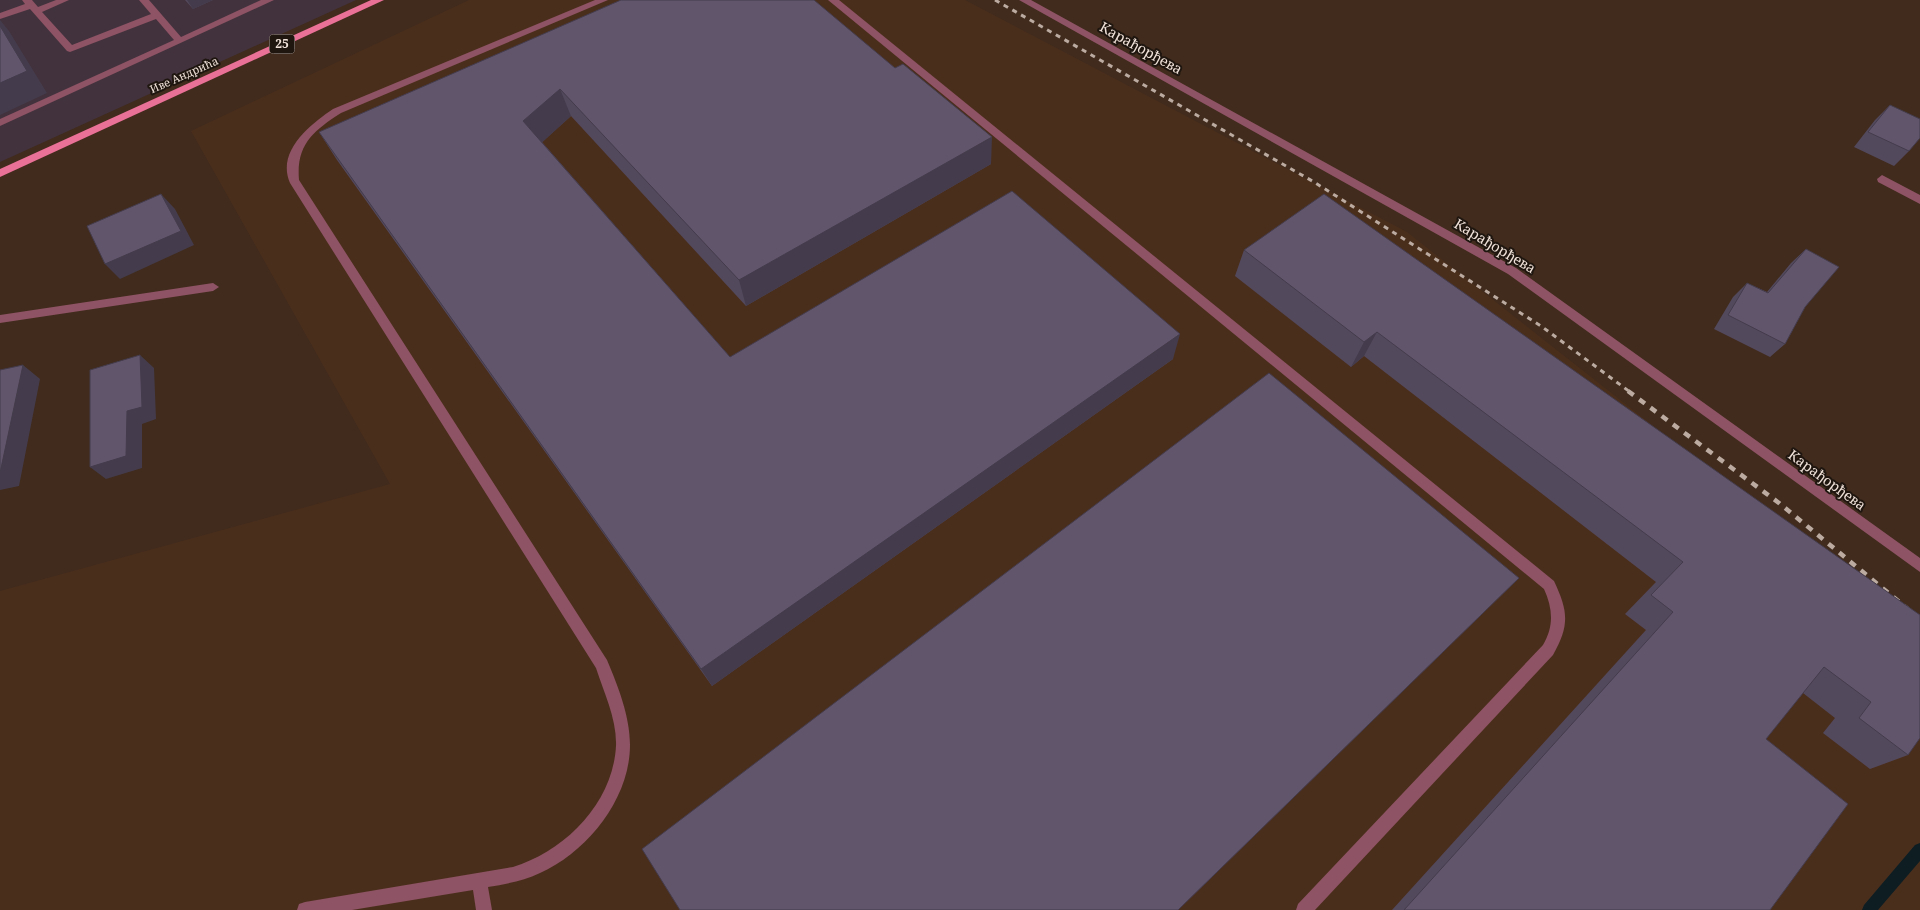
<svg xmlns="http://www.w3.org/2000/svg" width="1920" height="910" viewBox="0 0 1920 910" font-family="'Noto Serif',serif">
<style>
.commercial{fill:#42323d}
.built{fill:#4a2e1c}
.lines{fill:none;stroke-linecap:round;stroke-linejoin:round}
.stream{fill:#0d1d22;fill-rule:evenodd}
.minor{fill:#8e5364;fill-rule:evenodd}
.major{fill:#e97096;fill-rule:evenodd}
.rail-far1{stroke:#bbaba1;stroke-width:3;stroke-dasharray:5 5;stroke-linecap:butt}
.rail{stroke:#bbaba1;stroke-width:4.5;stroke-dasharray:7 7;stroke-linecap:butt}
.wall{fill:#53495d}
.shaded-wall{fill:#443c4c}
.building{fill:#61556c;stroke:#443c4c}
.labels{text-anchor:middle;stroke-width:4;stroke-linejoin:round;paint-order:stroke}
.far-street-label{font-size:11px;fill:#efe1d8;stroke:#1f1610}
.shield{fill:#1f1610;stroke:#b1a49c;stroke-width:1}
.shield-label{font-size:12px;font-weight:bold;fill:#efe1d8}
.street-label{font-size:14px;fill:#efe1d8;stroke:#1f1610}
</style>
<rect width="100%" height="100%" fill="#402b1d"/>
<!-- commercial -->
<path class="commercial" d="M0,0H356L0,162Z"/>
<!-- built -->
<path class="built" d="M469,0H965L1407,232L1920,636V910H0V591L390,484L191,131Z"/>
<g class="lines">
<!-- stream -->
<path class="stream" d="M1920,843V861L1878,910H1862L1864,905L1915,845Z"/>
<!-- minor -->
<path class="minor" d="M22,0H32L38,7L56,0H69L42,12L72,45L151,14L139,0H149L181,37L261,0H274L0,126V119L174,40L156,19L70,52L67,51L30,9L0,19V13L25,4Z
M595,0H608L341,113C313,131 296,145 299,180L607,660C618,686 630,716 630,745C630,799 587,852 540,873C523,881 506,884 488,887L492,910H476L473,890L352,910H297L299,904L305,902L513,867C565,851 613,803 616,746C617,719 604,693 596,668L290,183C276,151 311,124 333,109Z
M828,0H839L1554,581C1568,611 1570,625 1553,655L1315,910H1296L1298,904L1543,645C1554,626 1553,609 1544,589Z
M1019,0H1031L1516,268L1920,558V572L1508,274Z
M1882,175L1920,195V204L1878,182L1877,179Z
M213,283L219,287L213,291L0,323V315Z"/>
<!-- major -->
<path class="major" d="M371,0H384L0,177V169Z"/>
<!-- rail-far1 -->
<path class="rail-far1" d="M995,0L1314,182L1541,326L1630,392"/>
<!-- rail -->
<path class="rail" d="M1628,391L1779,503L1920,619"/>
</g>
<!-- wall -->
<path class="wall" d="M185,0H213L193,9Z
M621,0L895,68L991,164L746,306L571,116L542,142L730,357L1173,359L712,686L337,160L319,132Z
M1890,105L1909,151L1894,166L1854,147L1875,120Z
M1806,249L1805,307L1785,344L1770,357L1714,329L1733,297L1747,283L1767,292L1791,263Z
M1244,250L1920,615L1908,755L1870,769L1823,733L1835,718L1803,693L1766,739L1770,910H1392L1646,630L1625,614L1656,582L1364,356L1351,367L1235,276Z"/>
<!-- shaded-wall -->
<path class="shaded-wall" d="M187,0H213L193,9Z
M0,20L9,31L47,93L0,115Z
M560,89L571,116L536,148L523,121Z
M992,137L991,164L746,306L739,280Z
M161,194L175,209L194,245L120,279L105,264Z
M1377,332L1364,356L1351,367L1364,342Z
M1180,334L1173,359L712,686L701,669Z
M140,355L154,368L156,419L142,424V468L106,479L90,467Z
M23,365L40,379L19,486L0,490V473Z"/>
<!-- building -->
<path class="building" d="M621,0H814L895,68L903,64L992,137L739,280L560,89L523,121L730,357L1012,191L1180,334L701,669L319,132Z
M0,26L27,71L0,83Z
M1890,105L1920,119V138L1909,151L1868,132Z
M161,194L181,231L105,264L87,226Z
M1324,194L1920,615V738L1908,755L1859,718L1871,702L1824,667L1766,739L1848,804L1770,910H1404L1673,612L1651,595L1683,562L1377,332L1364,342L1244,250Z
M1806,249L1839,267L1805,307L1785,344L1728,315L1747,283L1768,293Z
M140,355L142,407L127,411L126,456L90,467V370Z
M23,365L0,473V370Z
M1269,373L1519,578L1178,910H680L642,849Z"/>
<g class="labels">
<!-- far-street labels -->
<g class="far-street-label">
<text transform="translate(184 75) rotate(-24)" y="4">Иве Андрића</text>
</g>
<!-- shield labels -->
<rect class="shield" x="269.5" y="34.5" width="25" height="19" rx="4"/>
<g class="shield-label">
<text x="282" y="48">25</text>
</g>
<!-- street labels -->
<g class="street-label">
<text transform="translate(1141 48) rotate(29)" y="5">Карађорђева</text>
<text transform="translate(1495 246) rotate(31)" y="5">Карађорђева</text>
<text transform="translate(1827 480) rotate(36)" y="5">Карађорђева</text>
</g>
</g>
</svg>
